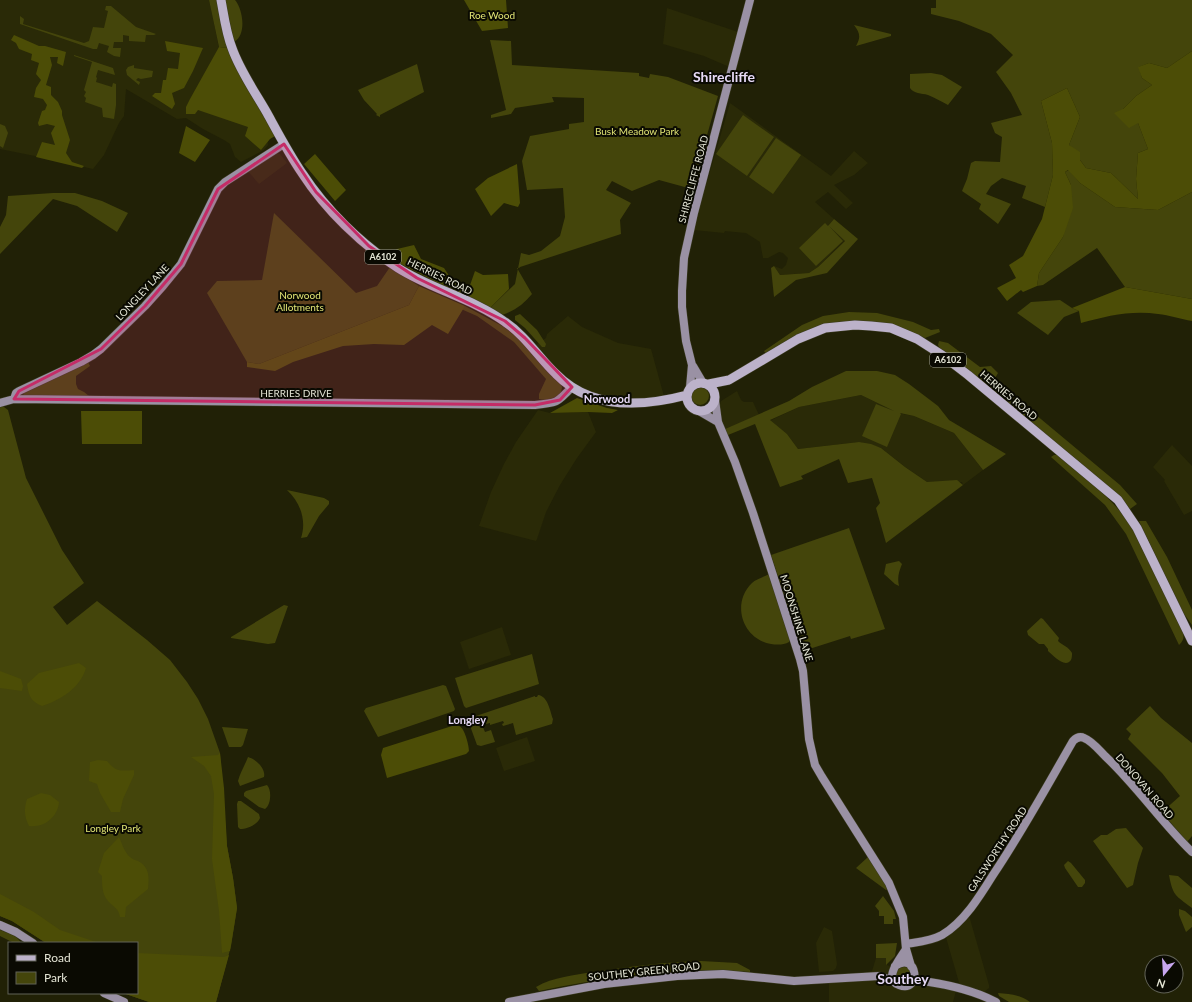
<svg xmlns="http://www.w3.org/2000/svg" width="1192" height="1002" viewBox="0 0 1192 1002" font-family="Lato,sans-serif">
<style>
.built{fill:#2a2a07}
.green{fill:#44450b}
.forest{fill:#4c4d06}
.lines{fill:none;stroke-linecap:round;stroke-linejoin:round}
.secondary-casing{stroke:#3c3c23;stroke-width:9}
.primary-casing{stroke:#3c3c23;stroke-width:10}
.secondary{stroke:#9a91a4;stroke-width:8}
.primary{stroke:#bcb2ca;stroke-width:9}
.marked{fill:#c52c67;fill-opacity:0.2;stroke:#c52c67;stroke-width:3;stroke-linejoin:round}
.labels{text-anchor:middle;stroke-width:4;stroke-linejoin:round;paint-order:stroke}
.shield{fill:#0a0a02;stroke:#a3a396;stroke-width:1}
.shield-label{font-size:9px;font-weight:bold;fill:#e4e5d5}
.park-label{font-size:10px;fill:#e3e675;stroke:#0a0a02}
.street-label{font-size:10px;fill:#e4e5d5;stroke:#0a0a02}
.neighbourhood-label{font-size:11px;font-weight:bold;fill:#e7daf7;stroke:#0a0a02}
.district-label{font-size:14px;font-weight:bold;fill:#e7daf7;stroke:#0a0a02}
</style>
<rect width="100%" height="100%" fill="#212106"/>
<!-- built -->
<path class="built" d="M0,0H209L219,47L267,137L268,145L264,150L241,162L235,157L230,144L224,140L203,129L186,118L177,119L126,89L124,116L119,123L104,155L93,169L45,158L0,149Z
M667,8L741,33L732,68L704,56L663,44Z
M730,103L831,176L854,151L868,163L854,175L834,185L853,203L846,209L828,192L815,202L834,219L829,225L845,240L818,267L809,273L780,275L774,266L782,269L786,265L788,258L783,253L779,252L768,258H763L760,242L746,233L725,231L724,233L694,230L704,192Z
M275,153L280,154L287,163L259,184L247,170Z
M568,316L582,327L618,343L651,349L665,400L637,403L580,392L533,347L546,338L547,334Z
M737,391L741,400L744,402H753L759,415L725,429L720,417L719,407L721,401Z
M861,395L898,413L914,416L954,433L983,470L963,485L962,482H927L905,467L881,448L859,442L798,449L787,434L769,421L799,407Z
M538,410L550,413L588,412L596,432L577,458L560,485L546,512L537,539L536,541L479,526L491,492L504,464L516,442Z
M1172,445L1192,466V511L1184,515L1164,481L1165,480L1153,467Z
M502,627L511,655L469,669L460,642Z
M527,737L535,761L504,771L496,748Z
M966,916L969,917L970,919L989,985V988L984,992L960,986L945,934Z
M824,927L832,931L837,964L836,968L833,971L819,972L816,943Z
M876,958H886L887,965L924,983L956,991L953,1002H829V981L872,971Z"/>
<!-- green -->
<path class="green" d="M209,0H217L227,48L219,47Z
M225,0H235C243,9 247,35 234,42Z
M936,0H1192V51L1167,68L1149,63L1139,67L1142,78L1152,85L1136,96L1123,109L1138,123L1148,149L1138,153L1136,179L1138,199L1111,173L1086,168L1069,145L1080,117L1067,88L1041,101L1052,143L1053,175L1045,207L1022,198L1026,186L1002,178L991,186L986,194L1011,204L998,224L979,209L981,204L962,191L967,179L971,163L975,161L1000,162L1002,137L995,133L991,123L1022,115L1011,93L996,72L1013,55L991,34L959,21L931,14V8H936Z
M106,6H111L136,27L156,34L154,35H146L145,42L129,41V36L123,35V42H114L113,48H121L120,57L114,56L107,52L109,46L99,43L97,49H93L20,24V16L24,19L23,24L84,43L89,41L93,27L104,28L108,11L105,10Z
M854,25L891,34V36L856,46C861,37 860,33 854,25Z
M490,40L511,41L512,65L639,73V76L649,78L650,74L668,77L718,96L692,189L659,180L632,191L612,181L606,190L631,203L620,220L621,234L517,268L532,294C524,304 514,311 502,315L489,309L515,284L521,253L529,255L541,251L560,236L565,217L563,188L527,190L522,161L530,136L569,129V124L584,122V98L552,97L554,102L515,108L511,114L491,118V115L506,110Z
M74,55L113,68L115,75L98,70L96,77L97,78L96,82L112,87L113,83L116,84V105L114,119L103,117L102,108L85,102L86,98L84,96L86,92L84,90L92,62L74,56Z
M417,64L424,92L380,115V117L376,115L377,114L364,100L358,90Z
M134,65V68L153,71L152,77L141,79L138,78L136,80L140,82L139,85L127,75L126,70L128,67Z
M931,73L942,75L962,87L948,105C941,101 935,98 928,95C921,93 914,94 910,88V74Z
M743,115L774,137L747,176L716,154Z
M0,124L5,126L8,133L3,148L0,146Z
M776,138L801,155L773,194L749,177Z
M1069,170L1080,183L1115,207L1158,210L1192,192V299L1125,287L1097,248L1043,285L1037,286L1039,273L1063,237L1071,185L1065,172Z
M53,193H75L102,201L128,213L117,232L77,206L53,199L0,254V227L6,215L8,196Z
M274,213L356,293L377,286L390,267L419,286L409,305L259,364L247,362L207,293L217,281L262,280Z
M834,219L858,239L827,273L796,280L774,297L771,268L774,266L780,275L809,273L818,267L845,241L829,226L843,241L816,266L799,248L825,223L828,226Z
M1060,300L1072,308L1079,311L1064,317L1048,335L1017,313L1031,302Z
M465,306L504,327L528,346L559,381L562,387L561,393L550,401L539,399V394L546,379L514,342L477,316L461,309Z
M849,312L877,313L913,322L931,330L939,329L940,332L925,338L892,325L867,321L835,322L817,327L766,354L764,351L802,325L823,316Z
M520,314L537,330L546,344L545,347H542L525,328L515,320V316Z
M939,341L948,343L980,367L991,366L998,373L994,380L1120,485L1137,504L1130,509L1123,501L1076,459L940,349L938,345Z
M88,362L90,366L76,376V384L78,389L84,392L89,396H24L23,393Z
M846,371H877L895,375L909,384L938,406L949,420L1006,454L983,470L954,433L914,416L900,413L901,414L887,447L862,436L876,404L894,411L861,395L799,407L770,420L787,434L798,449L859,442L871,444L881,448L905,467L927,482L957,480L963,485L886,543L876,508L880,503L872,478L848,483L839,459L801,476L803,479L780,487L755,424L728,435L725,429L789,401L812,387Z
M691 396a9 9 0 1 1 18 0a9 9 0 1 1-18 0Z
M0,404L8,410L26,478L62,550L84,583L53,607L67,625L97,601L147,640L170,660L187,682L198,699L208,719L220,753L227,846L233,878L237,908L231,946L216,1002H149L123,993H137V943H46L12,921L0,916Z
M1054,455H1058C1084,478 1113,498 1132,527L1182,629C1184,636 1185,639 1179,645L1126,534L1105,505L1051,457Z
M287,490L324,498L329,501V504L319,516L307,537L301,538C307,520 300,502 287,490Z
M1139,521H1146L1167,557L1192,610V625L1182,611Z
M849,528L885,629L851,639L850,636L803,651L771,555Z
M899,561L902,564C899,572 897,577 899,586L895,584L884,574L886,564Z
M769,574L790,639L789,642C784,645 777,645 771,644C742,639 731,603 752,583C756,579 764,577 769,574Z
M284,605L288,606L275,643L268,644L231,638V637Z
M1041,618L1043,619L1059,638L1058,641C1062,645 1069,647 1072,653C1072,655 1072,658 1071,660C1065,669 1053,655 1048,651V649L1044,644H1039L1028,635L1027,631Z
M532,654L539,684L466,708L464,706L455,678Z
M443,685L446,686L455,709L454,711L378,737L364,711L366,708Z
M538,695C548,696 550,711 553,719L552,724L516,735L513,723L503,726L502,724L504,723L503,721L490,725V723L482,725L485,732L491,730L495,742L481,746L477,745L469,723L470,718L535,696V697H537Z
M1150,706L1161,718L1192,743V836L1187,842L1162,812L1180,796L1162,773L1128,739L1131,734L1126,729Z
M222,727L248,729L243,745L241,747H229Z
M248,757C256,759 266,769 264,777L240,786L238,781C240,773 245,765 248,757Z
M267,785C272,790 271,805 265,809L259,807L244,796V793L246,791Z
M238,801H241L259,814L260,818C257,825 247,829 240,829L238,827L237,804Z
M1126,828L1143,848L1138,863L1133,885L1127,888L1093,841L1101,835H1107L1116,829Z
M868,857L887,886L888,889L886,890L856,868Z
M1068,861L1071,863L1085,880V883L1082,887H1078L1065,868L1064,865Z
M1169,875L1178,876L1192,888V908C1175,895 1173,896 1169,875Z
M883,896L894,911L896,919H893V924H884V916H879V911L875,906Z
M1179,909L1185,911L1192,917V927L1186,932L1179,915Z
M0,930C8,933 17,935 21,943H14L0,936Z
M897,943L895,956L886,965V958H876V944Z
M701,961L737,963L750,970V972C681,966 607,977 539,991L536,987C553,977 575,975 593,972C629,967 664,962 701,961Z
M896 975a8 8 0 1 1 16 0a8 8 0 1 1-16 0Z
M998,993C1010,994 1021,995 1030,1002H1009L999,996Z"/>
<!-- forest -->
<path class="forest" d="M464,0H506L508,28L482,31Z
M14,35L39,46H45L66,52L63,66L57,63L58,57H50L52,65L46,85L51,87V95L58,102L62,111V115L70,140L66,153L72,162L84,166L82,168L36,157L42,142L55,145L51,133L55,126L47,124L39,126L38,123L42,111L45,110L47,105L43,99L34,97L36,88L41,80L36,74L39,63L31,60L32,54L19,49L16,43L11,40Z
M165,41L203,48L193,71L184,88L172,93L175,104L172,109L152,96L155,93H161L163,80H166L168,68L178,69L180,53L167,51Z
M219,47L227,48L275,136L270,139L261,150L245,136L248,127L198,110L195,114H186V107L190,99Z
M1192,51V192L1158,210L1115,207L1080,183L1068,170L1065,172L1071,185L1073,208L1063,237L1039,273L1037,286L1023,292L1021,290L1007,301L997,288L1016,278L1009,265L1023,256L1042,219L1053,175L1052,143L1041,101L1067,88L1080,117L1069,145L1080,152V160L1086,168L1111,173L1138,199L1136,179L1138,153L1148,149L1138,123L1129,128L1114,113L1123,109L1136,96L1152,85L1142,78L1138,67L1149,63L1167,68Z
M186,126L210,140L195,162L179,153Z
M315,154L346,190L335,201L304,164Z
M517,164L520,203L518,207L504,203L491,216L475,189L488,178Z
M414,245L421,259L444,268L452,280L469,288L475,271L483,275L508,274L509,289L489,309L395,261L391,253L397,249Z
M419,286L465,306L448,334L432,325L404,345L374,344L343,346L293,362L275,371L247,367V362L259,364L409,305Z
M1125,287L1192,299V321C1181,319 1169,315 1158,314C1132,310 1106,316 1081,323L1079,311L1072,308Z
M577,398L607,408L618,410L612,413L588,412L550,413Z
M81,411H142V444H82Z
M79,663L86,668C80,688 61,700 42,706C31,701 29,697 27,684L39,673Z
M0,671L21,679L23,686L22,691L0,688Z
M452,726C453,726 458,726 459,726C465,728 469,746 469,751L466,754L387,778L381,755L383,748Z
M220,753L224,788L227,846L233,878L237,908L230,951L222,953L219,911L212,859L214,794L211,776L204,766L191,757L218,755Z
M98,760L107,761C116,772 120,771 134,770V775L123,799L120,812H111L100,793L97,784L89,781L90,762Z
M41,793L50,795L59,802C58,817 44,828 29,826C24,816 24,809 27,799Z
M119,837C122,843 124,852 130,857C132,859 135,860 138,861C150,867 149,878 148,889L126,907L125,917H120C118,907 114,908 108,901C102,894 102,885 102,876L98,872L104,853Z
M0,894L34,912L60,930L99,943H46L12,921L0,916Z
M137,953L224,957L229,955L216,1002H149L123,993H137Z"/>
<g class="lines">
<defs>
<path id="secondary" d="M693,366L703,383
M690,387L692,365L686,341L682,307V291L684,258L694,213L750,0
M14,399L16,393L19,391L81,362L93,355L101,349L145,306L163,286L181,264L218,189L225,182L284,144
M715,400L718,422L735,462L753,513L800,659L803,671L809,739L815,765L822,777L889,883L903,917L906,949L911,966
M0,403L14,399L535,405C557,403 557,403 572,387
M699,411L718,422
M0,925L16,932L33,943
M906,944C918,942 931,941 942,935C964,922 980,896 993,875C1022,832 1047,786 1073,741C1076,738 1080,736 1084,738C1092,741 1099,750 1105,756C1137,786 1161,822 1192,852
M895,966C918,950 922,994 899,985C882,979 901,958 906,949
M914,980C941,983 971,989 996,1002
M104,993L124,1002
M509,1002L604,984L677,976L723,974L794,981L879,976L894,981"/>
<path id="primary" d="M221,0C224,16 226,33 232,48C240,71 255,92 267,113C278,133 289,154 302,173C326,210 361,244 398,268C431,289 474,299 505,322C526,336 538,357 556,374C591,410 642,407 687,395
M687 397a14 14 0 1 1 28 0a14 14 0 1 1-28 0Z
M709,384L729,380L798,339L825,328L855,325L871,326L891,328L917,339L942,355L968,375L1118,500L1137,528L1192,641"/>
</defs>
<!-- secondary casing -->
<use href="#secondary" class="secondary-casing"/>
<!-- primary casing -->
<use href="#primary" class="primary-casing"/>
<!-- secondary -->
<use href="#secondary" class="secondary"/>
<!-- primary -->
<use href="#primary" class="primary"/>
</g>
<!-- marked area -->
<path class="marked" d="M284,144L316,192L369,246L417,278L505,321L525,338L572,387L560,400L535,405L14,399L19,391L101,349L145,306L181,264L218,189Z"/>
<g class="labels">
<!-- shield labels -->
<g class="shield">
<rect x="365" y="250" width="36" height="14" rx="3"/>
<rect x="930" y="353" width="36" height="14" rx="3"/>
</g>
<g class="shield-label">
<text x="383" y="260">A6102</text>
<text x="948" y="363">A6102</text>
</g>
<!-- park labels -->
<g class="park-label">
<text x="492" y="19">Roe Wood</text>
<text x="637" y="135">Busk Meadow Park</text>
<text x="300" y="299">Norwood<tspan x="300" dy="12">Allotments</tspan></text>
<text x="113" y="832">Longley Park</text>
</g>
<!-- street labels -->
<g class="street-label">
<text transform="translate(693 179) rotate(-75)" y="4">SHIRECLIFFE ROAD</text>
<text transform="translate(440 276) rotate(26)" y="4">HERRIES ROAD</text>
<text transform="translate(142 292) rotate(-47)" y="4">LONGLEY LANE</text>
<text x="296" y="397">HERRIES DRIVE</text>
<text transform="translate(1009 395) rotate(40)" y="4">HERRIES ROAD</text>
<text transform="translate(797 618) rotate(73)" y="4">MOONSHINE LANE</text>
<text transform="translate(1145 786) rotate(49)" y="4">DONOVAN ROAD</text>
<text transform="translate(997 849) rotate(-57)" y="4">GALSWORTHY ROAD</text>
<text transform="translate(644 971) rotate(-6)" y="4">SOUTHEY GREEN ROAD</text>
</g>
<!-- neighbourhood labels -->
<g class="neighbourhood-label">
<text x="607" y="403">Norwood</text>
<text x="467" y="724">Longley</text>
</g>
<!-- district labels -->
<g class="district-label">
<text x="724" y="82">Shirecliffe</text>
<text x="903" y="984">Southey</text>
</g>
</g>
<!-- legend -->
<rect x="8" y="942" width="130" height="52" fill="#0a0a02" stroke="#616256"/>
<rect x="16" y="955" width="20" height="6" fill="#bcb2ca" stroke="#616256"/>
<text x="44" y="962" font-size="12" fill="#e4e5d5">Road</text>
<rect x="16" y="972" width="20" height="12" fill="#44450b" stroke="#616256"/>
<text x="44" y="982" font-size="12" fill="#e4e5d5">Park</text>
<!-- north arrow -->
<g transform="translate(1164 974) rotate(198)"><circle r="19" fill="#0a0a02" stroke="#616256"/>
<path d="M0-3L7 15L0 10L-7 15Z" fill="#c7a6ef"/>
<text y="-6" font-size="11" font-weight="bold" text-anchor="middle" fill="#e4e5d5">N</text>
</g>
</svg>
